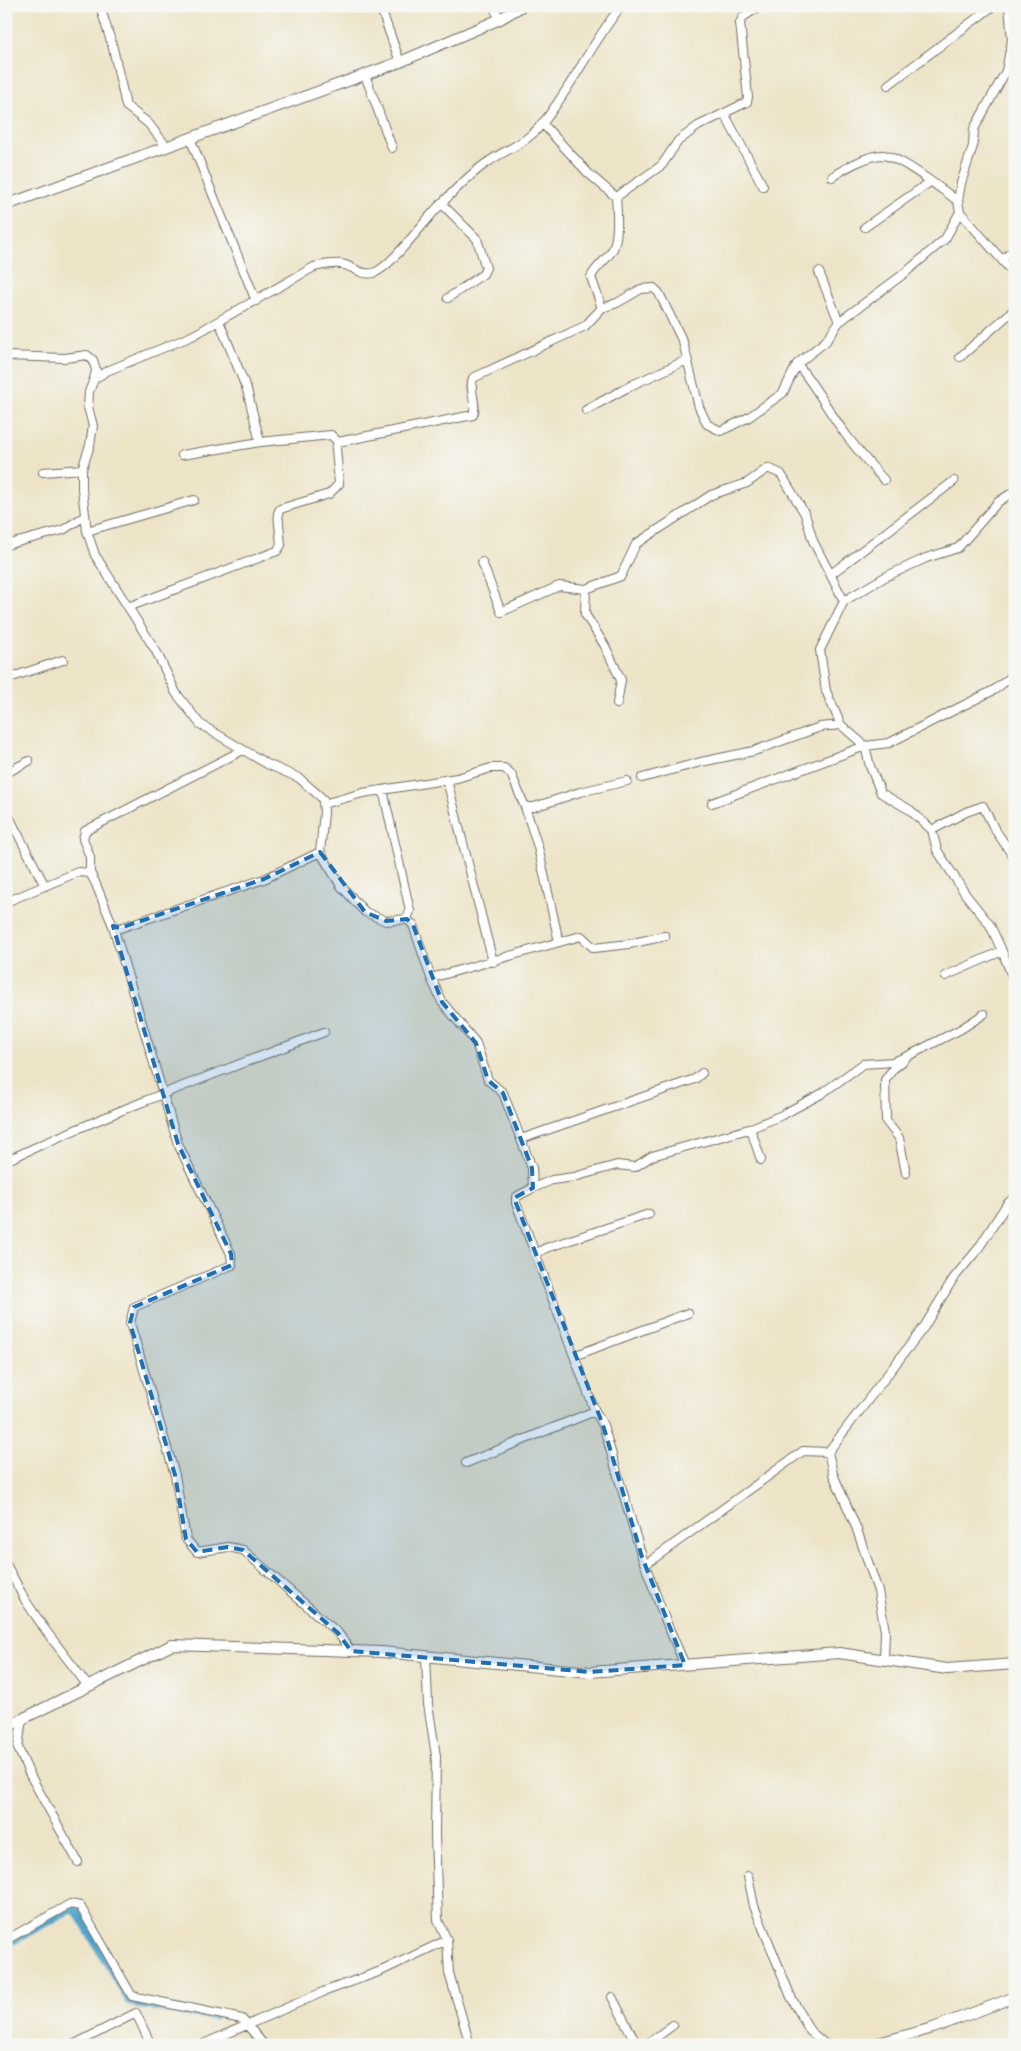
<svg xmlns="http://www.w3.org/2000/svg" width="1021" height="2051" viewBox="0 0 1021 2051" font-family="'Patrick Hand',sans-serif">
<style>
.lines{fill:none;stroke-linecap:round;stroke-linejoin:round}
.canal{stroke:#51a4cc;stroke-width:9}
.minor-casing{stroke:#6f6c62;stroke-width:10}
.tertiary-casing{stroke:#6f6c62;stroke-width:12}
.minor{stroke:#fff;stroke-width:8}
.tertiary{stroke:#fff;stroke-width:10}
.marked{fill:#1f6fb2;fill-opacity:0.2;stroke:#1f6fb2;stroke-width:4;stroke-dasharray:10 6;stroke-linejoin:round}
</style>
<rect width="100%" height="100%" fill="#f6f6f2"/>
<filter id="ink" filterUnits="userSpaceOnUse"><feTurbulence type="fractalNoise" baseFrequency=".02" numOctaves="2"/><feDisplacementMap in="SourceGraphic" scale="10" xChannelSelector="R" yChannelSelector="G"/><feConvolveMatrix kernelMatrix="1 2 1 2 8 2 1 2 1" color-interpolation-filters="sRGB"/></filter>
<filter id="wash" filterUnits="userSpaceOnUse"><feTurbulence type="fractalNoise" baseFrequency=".0096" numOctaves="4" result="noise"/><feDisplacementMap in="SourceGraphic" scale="20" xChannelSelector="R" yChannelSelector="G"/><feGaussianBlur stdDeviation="1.12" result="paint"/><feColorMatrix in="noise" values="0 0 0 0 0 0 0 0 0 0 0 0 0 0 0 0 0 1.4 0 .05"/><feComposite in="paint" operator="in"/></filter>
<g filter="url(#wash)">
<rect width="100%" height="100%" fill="#ede4c8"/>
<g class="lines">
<!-- canal -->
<path class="canal" d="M6,1944L70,1909L77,1911L130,2001L138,2004L213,2016
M249,2033L259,2045"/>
</g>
</g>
<g filter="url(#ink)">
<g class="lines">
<defs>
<path id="minor" d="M100,6L113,48L126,106L148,123L167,147
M380,6L400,62
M493,6L500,19
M1009,6L1012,40L1006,71L974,129L973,146L961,183L958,201L960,212L1015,275
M365,75L392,148
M888,85L993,6
M725,115L763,186
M542,123L588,173L616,197
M190,138L256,301
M832,177C843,169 868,155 882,155C900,156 942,190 958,201
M441,203L477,239L486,268L483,274L448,298
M865,227L930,182
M1002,260L1015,249
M819,272L839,322
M602,308L591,277C596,266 608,259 613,249C619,235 617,213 616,197L662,165L678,141L698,126L747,102L748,97L740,23L743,17L760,6
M219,321L247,390L260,442
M6,356L65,358L87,355L93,360L96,370L94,379L89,392L88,407L93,426L90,445L82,469V489L87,531L95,555L156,651L176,693L200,724L267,764L299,778L323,799L324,813L320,852L341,886L365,912L386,921L407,919L413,925L431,978L442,1002L476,1043L488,1080L503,1093L532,1168L533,1188L516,1197V1203L595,1411L603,1425L642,1557L665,1619L685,1665
M960,357L1015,309
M797,364C815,385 827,409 844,432C856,449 870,464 884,480
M94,379L107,371L192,336L314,267C323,265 332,263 341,264C351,265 361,276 373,273C390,269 427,217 442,203C456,189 471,173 488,162C508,148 526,144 543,123C572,86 592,43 621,6
M586,410L632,385L687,360
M182,455L260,442L331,435L338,442
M43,472L82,469
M87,531L194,500
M6,545L63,530L85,516
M482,562L501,612L559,586L586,589L621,576L636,544L711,495L747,483L768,468L781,474L805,514L813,541L844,601L820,650L826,691L841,725L865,746L870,766L881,793L910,810L932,830L937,850L966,895L990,925L1002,951L945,976
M831,574L954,481
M586,589L585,614L605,646L621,680L617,704
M844,601L885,577L926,558L958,548L998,502L1015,491
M128,607L277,551L281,545L278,513L280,509L329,494L339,484L336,448L338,442L473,415C478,403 468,390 473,378L585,326L602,308L617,303L641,289L654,288L659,293L683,342L699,407L707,424L721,431L749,417L783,393L797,364L826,341L839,322L905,273L945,239L960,212
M6,679L63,660
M6,773L29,761
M642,778L701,762L754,751L820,727L841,725
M447,780L493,962
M383,790L410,911L407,919
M712,803L865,746L889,743L994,690L1015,674
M323,804L363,793L457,778L491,768H504L511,774L525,807H534L580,792L627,781
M525,807L538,847L559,942
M6,811L45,886
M932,830L966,812L983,806L994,828L1015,859
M90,873V857L83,839L85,831L243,750
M6,902L78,872L90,873L95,882L113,926L120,928L264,879L320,852
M113,926L178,1144L231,1254L232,1265L134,1307L130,1323L175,1475L186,1539L197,1552L228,1547L243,1550L338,1633L351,1651
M1002,951L1015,983
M431,978L581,936L594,948L629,944L665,936
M903,1061L893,1069L885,1080L886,1121L899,1138L906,1173
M749,1129L782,1115L821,1094L863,1064L893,1062L908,1056L961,1029L984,1014
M521,1139L695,1079L702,1073
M6,1161C110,1112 217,1073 324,1032
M533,1188L552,1180L574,1177L617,1165L635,1167L652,1156L749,1129L753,1136L761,1160
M535,1254L546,1248L649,1214
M574,1356L688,1313
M828,1452L833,1474L856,1527L878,1591L885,1631L884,1659
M466,1463L595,1411
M6,1564L25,1600L46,1631L88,1686
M645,1565L803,1451L828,1452L924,1327L953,1279L978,1249L1007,1204L1015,1197
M426,1656L428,1704L436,1756L435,1834L438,1920L447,1940L449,1973L470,2045
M22,1719L18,1748L29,1773L78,1862
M748,1876L754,1906L791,1997L810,2031L826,2045
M6,1940L70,1904L80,1906L132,1996L242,2019L264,2045
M612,1997L637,2045
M73,2045L136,2013L151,2045
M201,2045L323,1992L381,1971L447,1940
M646,2045L673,2025"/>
<path id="tertiary" d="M6,205L400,62L500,19L522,6
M6,1727L172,1645L382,1652L590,1672L839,1653L947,1669L1015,1664
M871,2045L933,2028L1015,1997"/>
</defs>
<!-- minor casing -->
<use href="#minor" class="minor-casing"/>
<!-- tertiary casing -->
<use href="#tertiary" class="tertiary-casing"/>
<!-- minor -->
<use href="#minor" class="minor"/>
<!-- tertiary -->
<use href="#tertiary" class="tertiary"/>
</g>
</g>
<!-- marked area -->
<path class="marked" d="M320,852L365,912L386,921L407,919L413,925L442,1002L476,1043L488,1080L503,1093L532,1168L533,1188L514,1198L603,1425L642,1557L685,1665L590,1672L351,1651L338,1633L243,1550L228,1547L197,1552L186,1539L175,1475L130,1323L134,1307L232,1265L231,1254L178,1144L113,926L120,928L264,879Z"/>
<!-- margin -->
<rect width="1021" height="2051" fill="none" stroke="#f6f6f2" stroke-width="25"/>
</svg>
